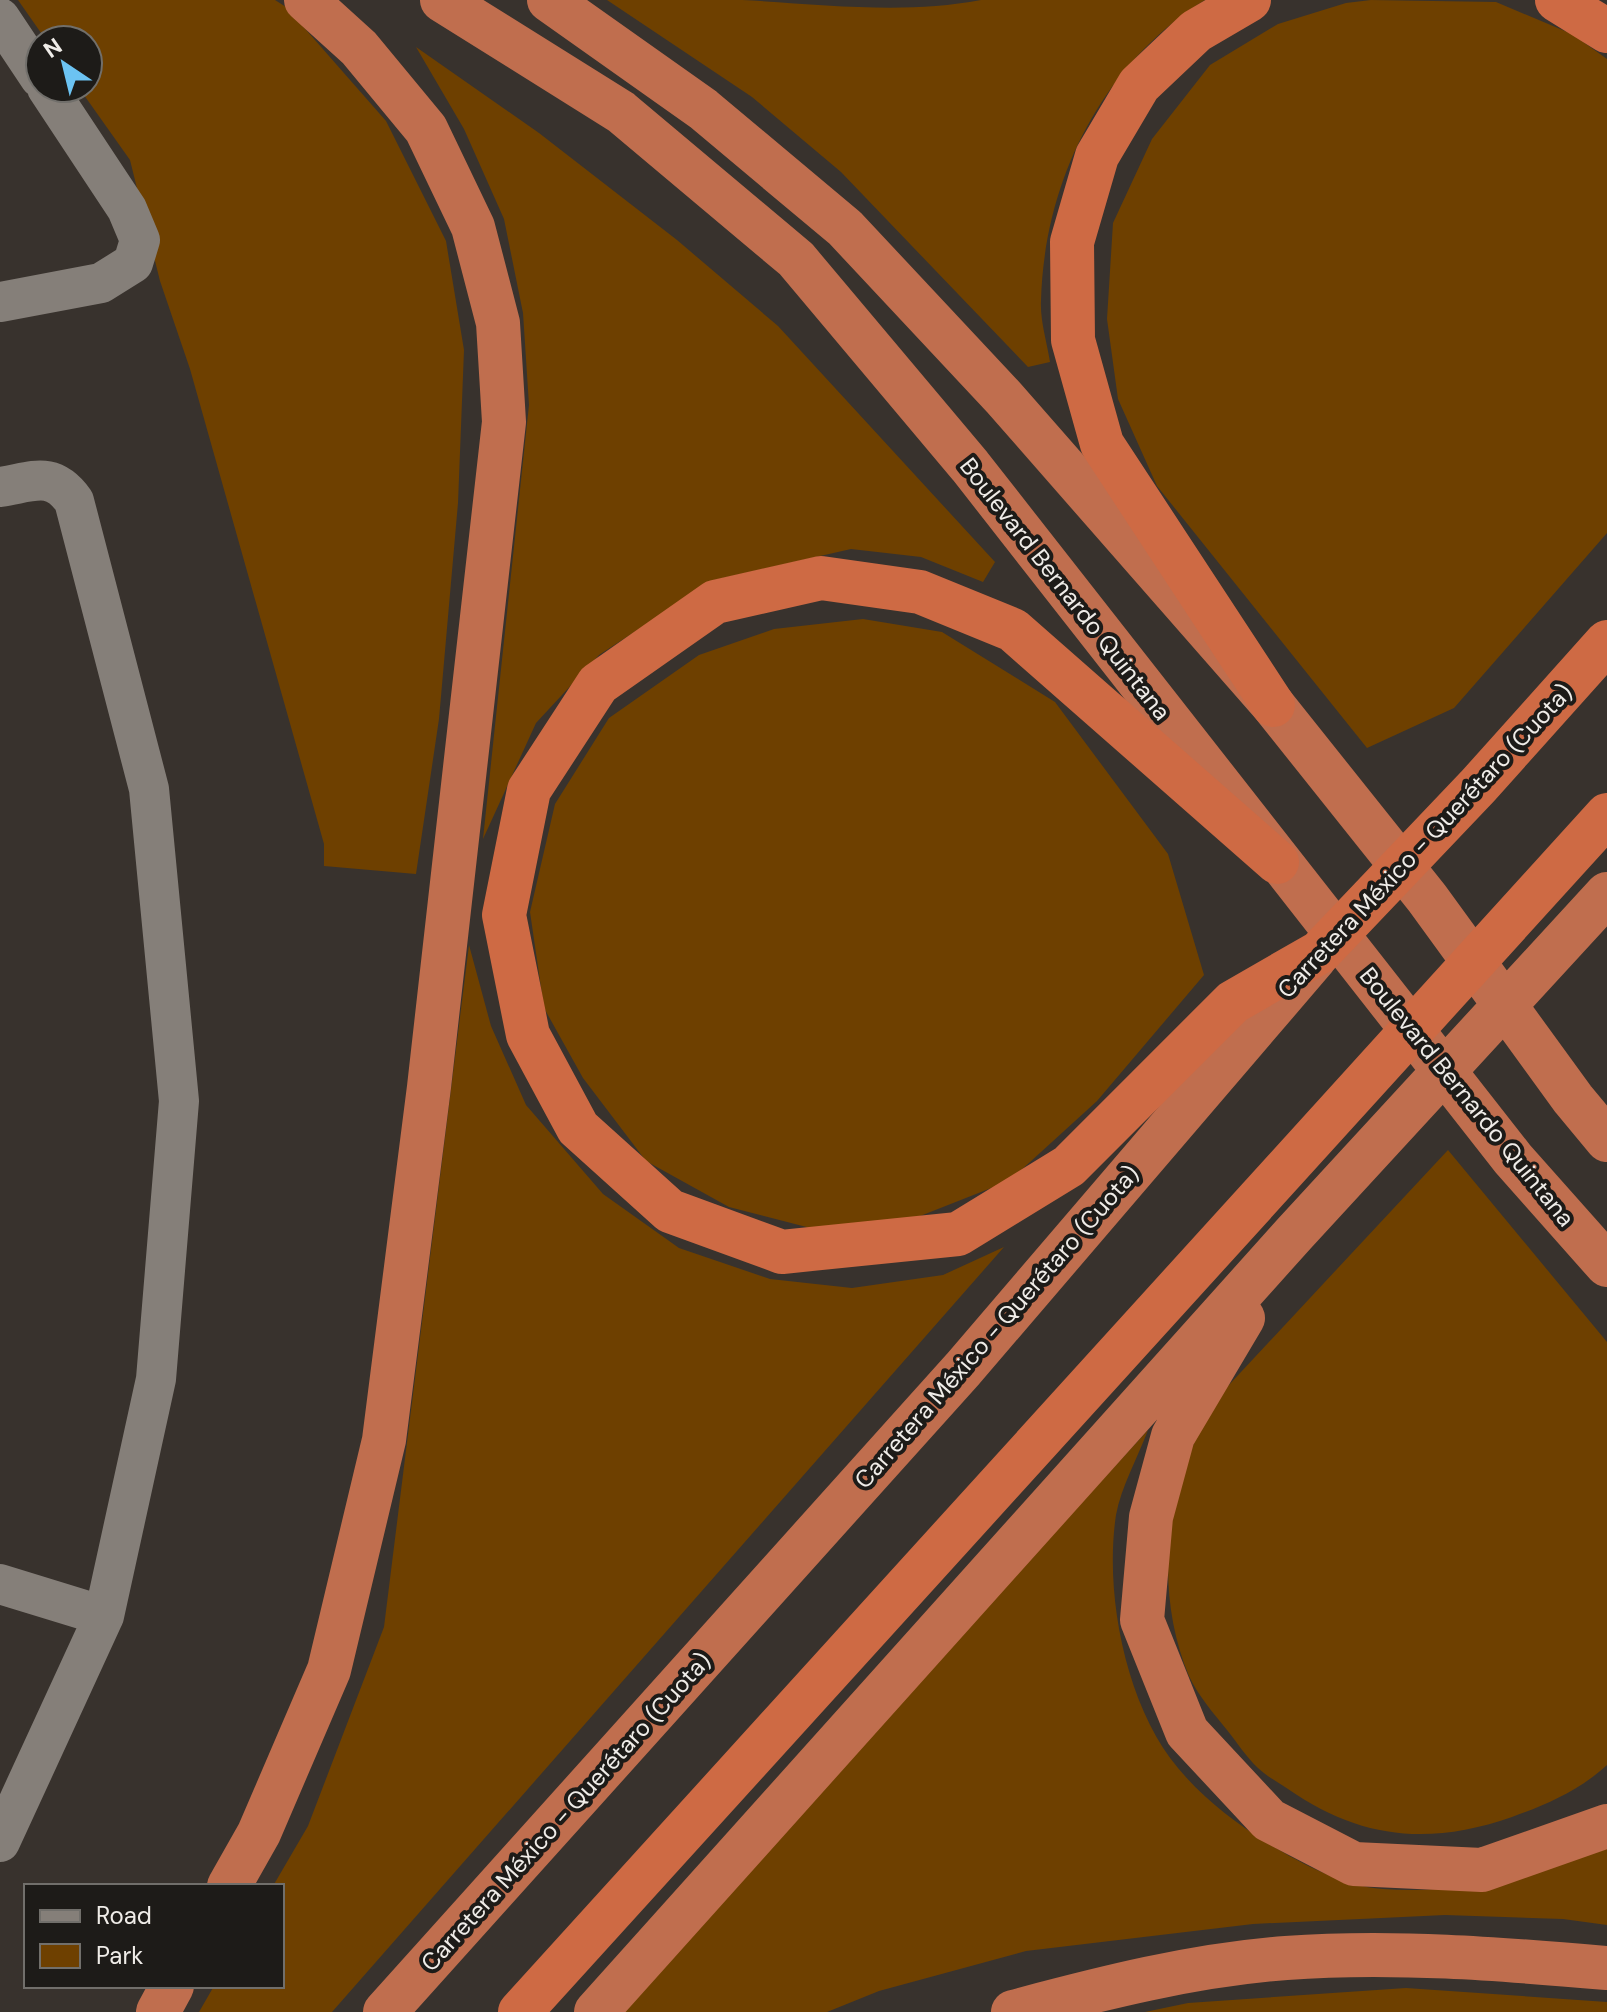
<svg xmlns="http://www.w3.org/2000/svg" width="1607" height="2012" viewBox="0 0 1607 2012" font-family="'DM Sans',sans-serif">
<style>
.green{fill:#6e4000}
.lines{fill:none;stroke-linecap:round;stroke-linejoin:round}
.minor{stroke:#857f79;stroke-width:40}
.trunk{stroke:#c06e4e;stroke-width:44}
.motorway{stroke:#ce6a44;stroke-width:44}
.labels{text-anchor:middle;stroke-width:8;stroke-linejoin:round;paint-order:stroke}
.street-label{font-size:24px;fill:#efece8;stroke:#1d1b18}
</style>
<rect width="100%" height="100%" fill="#38322d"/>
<!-- green -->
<path class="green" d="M18,0H275L286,7L386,121L446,241L464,350L458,503L439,719L416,874L324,866V844L190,369L160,281L130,160L79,88H88V40H46Z
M607,0C652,0 697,0 742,0C822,4 902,15 981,0H1205C1102,64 1044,181 1041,301C1040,321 1047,342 1050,362L1028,367L841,172L752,97Z
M1371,0L1496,2L1572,34L1607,59V533L1454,708L1367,748L1157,486L1118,399L1107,319L1113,223L1152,139L1210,65L1278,24L1346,3Z
M416,47L539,133L677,240L778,326L995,562L983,582L921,557L851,549L714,580L599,655L536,723L483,839L529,405L523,313L504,219L464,129Z
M863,619L942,632L1055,702L1168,854L1204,975L1097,1101L1009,1181L910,1220L822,1231L729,1207L646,1161L583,1078L544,1008L530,912L555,804L609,718L699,655L774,629Z
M469,945L491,1026L526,1105L603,1194L679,1248L770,1279L852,1288L943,1275L1004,1247L332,2012H199L214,1986H282V1886H273L308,1826L384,1627Z
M1448,1150L1607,1342V1765C1580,1790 1546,1805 1512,1817C1429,1846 1360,1839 1288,1789C1278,1782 1266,1776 1258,1768C1246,1757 1237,1742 1227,1730C1214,1714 1197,1694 1189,1676C1150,1583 1167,1465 1227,1387Z
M1148,1430C1138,1457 1121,1487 1116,1515C1104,1594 1126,1706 1178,1768C1202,1797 1234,1822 1266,1842C1300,1863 1342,1886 1383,1889C1462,1895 1535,1874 1607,1845V1925L1563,1919L1445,1915L1253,1924L1026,1951L879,1991L827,2012H614Z
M1406,1988L1607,2002V2012H1145L1188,2003Z"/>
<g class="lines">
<!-- minor -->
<path class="minor" d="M0,18L40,78
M0,302L101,283L133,263L140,240L127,209L47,88
M0,487C33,482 52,470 74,501L149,789L179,1101L156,1379L104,1616L0,1842
M0,1584L104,1616"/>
<!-- trunk -->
<path class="trunk" d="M442,0L621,112L796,259L970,466L1513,1159L1607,1265
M549,0L703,109L845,228L1004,398L1273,705L1427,898L1573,1099L1607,1140
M1243,1318L1173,1436L1151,1517L1142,1620L1187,1732L1269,1820L1354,1864L1482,1870L1607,1826
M229,1886L259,1833L329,1670L384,1440L429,1087L504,422L498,323L473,227L426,129L359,48L306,0
M158,2012L172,1986
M385,2012L963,1369L1315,958
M596,2012L1294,1234L1607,894
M1013,2012C1103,1988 1193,1965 1286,1958C1392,1950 1501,1959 1607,1968"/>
<!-- motorway -->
<path class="motorway" d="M1249,0L1196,31L1139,85L1097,156L1072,242L1073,340L1102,444L1273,705
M1557,0L1607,31
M1277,862L1013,630L920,592L821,578L715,602L598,684L529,790L504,915L528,1035L578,1128L670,1211L782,1252L958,1234L1069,1166L1233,1002L1320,952L1478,786L1607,642
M520,2012L1607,815"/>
</g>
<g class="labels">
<!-- street labels -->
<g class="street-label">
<text transform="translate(1065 589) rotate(52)" y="8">Boulevard Bernardo Quintana</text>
<text transform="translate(1425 841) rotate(-47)" y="8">Carretera México - Querétaro (Cuota)</text>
<text transform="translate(1467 1097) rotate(51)" y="8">Boulevard Bernardo Quintana</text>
<text transform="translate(997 1327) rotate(-49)" y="8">Carretera México - Querétaro (Cuota)</text>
<text transform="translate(566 1812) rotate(-48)" y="8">Carretera México - Querétaro (Cuota)</text>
</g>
</g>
<!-- legend -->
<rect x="24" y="1884" width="260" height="104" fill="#1d1b18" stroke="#716f6b" stroke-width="2"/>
<rect x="40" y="1910" width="40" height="12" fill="#857f79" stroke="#716f6b" stroke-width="2"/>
<text x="96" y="1924" font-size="24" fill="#efece8">Road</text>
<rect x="40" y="1944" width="40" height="24" fill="#6e4000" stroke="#716f6b" stroke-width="2"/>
<text x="96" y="1964" font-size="24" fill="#efece8">Park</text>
<!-- north arrow -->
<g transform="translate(64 64) rotate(325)"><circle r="38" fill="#1d1b18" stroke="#716f6b" stroke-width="2"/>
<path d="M0-6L14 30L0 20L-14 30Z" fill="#6cc3f2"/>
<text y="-12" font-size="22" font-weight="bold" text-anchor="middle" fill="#efece8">N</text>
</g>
</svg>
